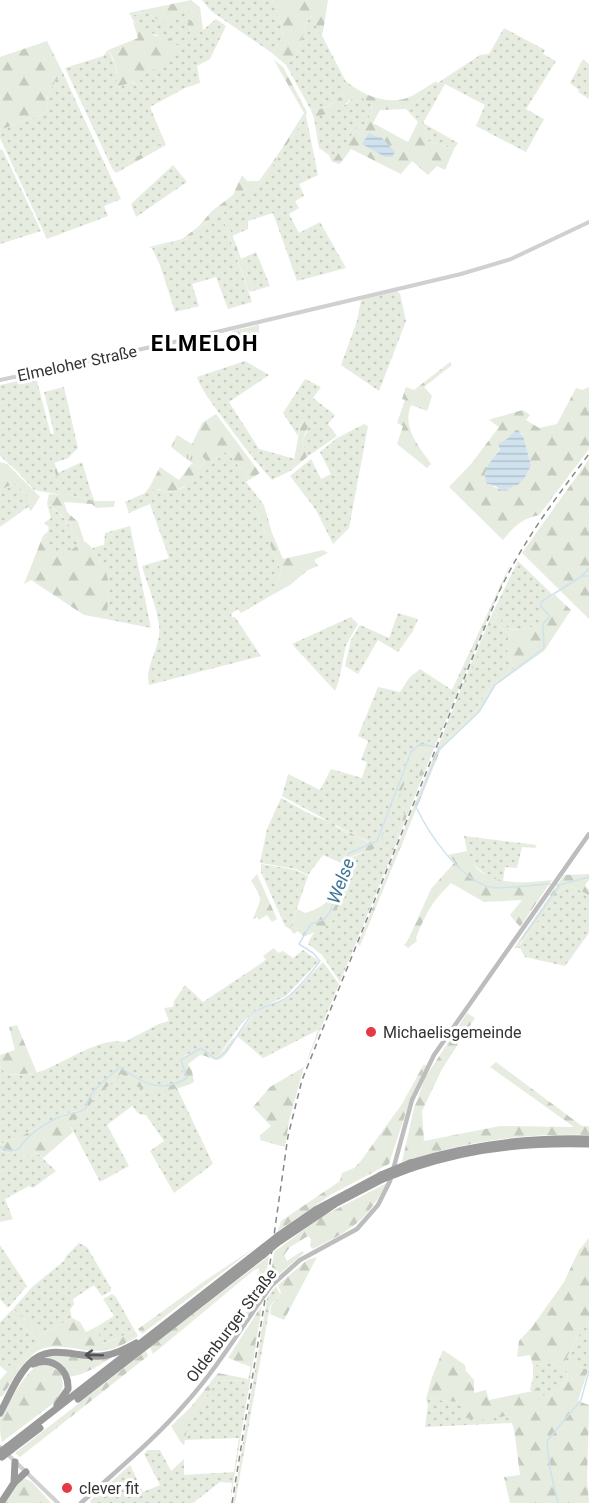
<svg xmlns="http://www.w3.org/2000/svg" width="589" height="1503" viewBox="0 0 589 1503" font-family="Roboto,sans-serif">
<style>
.grass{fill:url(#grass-dots)}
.forest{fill:url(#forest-firs);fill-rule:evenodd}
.park{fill:url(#park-tufts)}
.water{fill:url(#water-rules)}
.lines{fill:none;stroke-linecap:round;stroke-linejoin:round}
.stream{stroke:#cfe2ee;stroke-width:1.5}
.tertiary{stroke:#d0d0d0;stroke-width:4}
.secondary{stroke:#bdbdbd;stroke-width:4.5}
.motorway{stroke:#9a9a9a;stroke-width:7}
.rail{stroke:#888;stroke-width:1.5;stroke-dasharray:6 4.5;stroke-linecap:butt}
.secondary-bridge{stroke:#bdbdbd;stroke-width:4.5}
.motorway-bridge{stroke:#9a9a9a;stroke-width:7}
.oneway{stroke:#525252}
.poi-dot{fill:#e63946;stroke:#fff;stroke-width:2}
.labels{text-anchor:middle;stroke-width:6;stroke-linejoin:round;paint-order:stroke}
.street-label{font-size:16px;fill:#333;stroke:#fff}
.poi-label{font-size:16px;fill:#333;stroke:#fff;text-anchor:start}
.water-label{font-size:18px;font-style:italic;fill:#3f7597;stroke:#fff}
.district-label{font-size:22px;font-weight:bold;letter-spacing:1.5px;fill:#000;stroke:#fff}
</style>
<defs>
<pattern id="grass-dots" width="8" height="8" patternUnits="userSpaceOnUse" patternTransform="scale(1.5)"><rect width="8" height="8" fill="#e6ecdf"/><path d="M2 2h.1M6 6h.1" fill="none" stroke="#c6cbc0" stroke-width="1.8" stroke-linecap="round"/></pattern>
<pattern id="forest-firs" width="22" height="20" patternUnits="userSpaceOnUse" patternTransform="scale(1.5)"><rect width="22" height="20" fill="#e6ecdf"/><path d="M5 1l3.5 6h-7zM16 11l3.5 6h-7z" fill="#c6cbc0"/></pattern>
<pattern id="park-tufts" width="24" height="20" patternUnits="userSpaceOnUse" patternTransform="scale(1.5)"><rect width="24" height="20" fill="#e6ecdf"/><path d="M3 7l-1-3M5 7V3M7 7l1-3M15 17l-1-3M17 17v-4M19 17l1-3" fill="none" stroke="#c6cbc0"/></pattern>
<pattern id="water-rules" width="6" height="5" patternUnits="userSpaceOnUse" patternTransform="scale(1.5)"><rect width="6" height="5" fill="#cfe2ee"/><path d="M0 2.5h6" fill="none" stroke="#b2c2cd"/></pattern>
</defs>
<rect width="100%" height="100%" fill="#fff"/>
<!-- grass -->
<path class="grass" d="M202,0H273L283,30L282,38L272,53L211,11Z
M193,9L194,16L187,24L191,32L189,35L190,41L216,19L226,26L210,59L197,66L200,83L185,88L148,108L161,143L113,170L65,68L103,56L108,50L115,64L119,87C129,81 135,80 140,91H142L140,80L142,76L184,46H177C166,34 137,34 131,16L146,12L158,20L186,10Z
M312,16L346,82C346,99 327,110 311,110L286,65L296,56L308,19Z
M504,28L545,50L543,54L556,61L526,109L544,119L526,152L476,126L485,105L445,84L423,123L458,143L454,149L428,141L423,124L405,106L418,101L430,88L480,55L489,54Z
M583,59L589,64V99L578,92L579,90L570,83Z
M63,73L121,199L104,206L108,216L47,239L0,138V130L45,113L48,107C44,93 54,83 63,73Z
M353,97H361L371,104L372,112L365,124L356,129L332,162L329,155L319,148L314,118L347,104Z
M307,112L306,116L318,175L299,184L304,196L295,201L299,208L289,214L299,233L320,222L346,268L297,281L273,213L248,221V229L232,236L223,210L243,191L256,188L260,184L297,130Z
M2,149L41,231L0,244V150Z
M173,165L187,182L136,217L131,204Z
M220,210L252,302L228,309L216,277L192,284L199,306L175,312L160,265L152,248L188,239Z
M256,252L270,286L253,291L241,259Z
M397,291L400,294L406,321L379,391L341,365L357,321L361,300Z
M245,361L269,375L229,402L259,449L295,459L292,470L272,480C254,460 238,439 222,417C213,404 202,392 197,377Z
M36,377L51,435L54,433L44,392L64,387L78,448L68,458L54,463L53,459L61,495L34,490L17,471L0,456V385Z
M305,379L321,387L313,398L335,415L328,424L337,436L307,457L302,441L307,432L303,414L298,436L283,413Z
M364,424L368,426L349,528L333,544L316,510L290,476L311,459L321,479L331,474L320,452L337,438Z
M227,451L249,480L246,482L264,505L255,508L281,571L272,595L241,613L238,609L231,614L232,617H235L261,656L149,685C144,665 162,647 159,626C157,606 147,585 142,566L169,558L150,504L129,513L125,502L145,493L149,488L171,492L183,488Z
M82,462L94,501L65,494L58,473Z
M15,483L30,499L28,507L0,527V490Z
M47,504C62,514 73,527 79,544L65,555L44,548L49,527L44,523L51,518Z
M130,526L151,628L106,619C110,583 112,579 92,548L104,545L105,533Z
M514,556L437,742L410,752L377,840L369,842L336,825L335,826L365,845L347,851L341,863L323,855L308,875L296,869L260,863L267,829L281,798L310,814L330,822L282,796L288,774L320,790L331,769L362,778L367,762L361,760L368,741L358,736L378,687L400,692L409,678L420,669L452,690Z
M518,561L552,594L540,603L542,614L539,626C511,630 509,636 494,610Z
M398,613L418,619L413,631L398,652L378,640L358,674L345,666L351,640L360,625L389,638Z
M351,617L358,624L346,645L339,680L335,691L292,644Z
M493,621L510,634L506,647L514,668L493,683L475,711L450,737L441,739L472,662V666Z
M426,748H430L396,837L398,839L340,982L322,955L308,944C314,927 324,928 337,917V908L343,901L341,886L349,858L374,849L412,763L416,756Z
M464,836L537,845L535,848L522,847L517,868L505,867L503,881L491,879L469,861Z
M261,864L296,870L308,876L290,929L285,926L261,872Z
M571,886L589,895V933L565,966L525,957L520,948V945L557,893L562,889Z
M274,948L278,953L283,951L293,958L303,950L319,961L286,996L256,1010L242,1023L219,1055L215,1057L201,1048L184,1056L185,1079C160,1092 140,1080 120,1066L82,1110L63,1114L18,1138L0,1144V1065L6,1075C16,1074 29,1075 39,1072C62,1064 101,1036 124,1042L159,1024L169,1021L164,1008L173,1007L174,1001L185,985L203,1002L263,962L266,959L263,956Z
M323,962L339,984L304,1069L318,1030L263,1058L237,1036L255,1013L266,1006L288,998Z
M121,1074C144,1092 148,1090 177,1088L213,1164L174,1193L150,1151L164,1141L146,1115L139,1114L132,1106L107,1125L129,1166L100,1182L68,1121L81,1116L87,1111L92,1101Z
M0,1151L26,1156L36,1152L56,1171L33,1188L29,1186L5,1199L13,1219L0,1222Z
M79,1243L87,1247L111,1288V1291L102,1296L94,1285L73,1299L74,1304L70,1310L72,1318L41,1335L13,1309L32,1287L64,1261L66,1256Z
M0,1245L27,1286L8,1308L0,1299Z
M276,1286L280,1294L270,1306L235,1503H233L267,1298Z
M112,1294L116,1297L135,1331L102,1344L96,1327L114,1316L103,1299Z
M262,1306L230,1503L232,1483L220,1482L193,1503H91L90,1501L130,1465L143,1492L160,1485L144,1454L148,1450H160L171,1471L184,1459V1475L234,1472L239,1438L184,1440L189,1418L219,1380L248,1381Z
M9,1313L40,1342L31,1348L15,1371L0,1358V1322Z
M589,1322V1368L588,1370L565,1361L576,1339Z
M549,1362L567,1371L568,1377L557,1393L544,1398L530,1390L533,1377V1366Z
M426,1399L462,1402L487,1420L509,1414L512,1423L425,1427L428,1405Z"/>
<!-- forest -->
<path class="forest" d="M191,0L200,7L203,30L190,42L187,37L191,32L187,24L194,16L193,9L186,10L173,24L158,20L146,12L131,16L129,13Z
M273,0H328L323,32L321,35L312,16L308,19L296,56L286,65L272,53L282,38L283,30Z
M133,22L156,36H166L177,45L185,46L175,57L142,76L140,80L142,91L140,92L137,85L133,82L116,87L115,85C120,75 115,59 108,50L138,38Z
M47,41L63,73C54,83 44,93 48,107L45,113L0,130V57Z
M274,60L283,67L307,112L297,130L260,184L256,188L243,191L223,210L253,291L249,292L220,210L188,239L152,248L149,247L182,239L198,227L212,211L233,195L242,175L247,181H259L281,150L304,113Z
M346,81C361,94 383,104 404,99C415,96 427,86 437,81V84L430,88L418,101L405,106L423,124L428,141L454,149L445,170L437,166L428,175L412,161L401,174L351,149L340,164L332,162L356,129L365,124L372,112L371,104L361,97H353L340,109L314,118L311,110C328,110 346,99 346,81ZM406,109L418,122L408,142L373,123L380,110Z
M150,107L166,145L116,173L113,170L161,143L147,108Z
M259,325V349L232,334V331Z
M450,362L452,365L424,387L432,396L427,411L411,405C402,428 418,445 431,464L427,468L397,444L403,426L397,423L405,400L402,399L406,387L414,390Z
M589,387V449L539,515C523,518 513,527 503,540L449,487L471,464L499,427L489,420L491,419L523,410L530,415L526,420L539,428L557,424L576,388L582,390ZM522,433L531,465L506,491L494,487L485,474L486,471C498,453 500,440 522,433Z
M303,413L306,415L309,424L302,441L307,457L292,470Z
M216,414L260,473L249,480L227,451C213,463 192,486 174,491C166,493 160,487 152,490L149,488L160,467L179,480L192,463L199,468L206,461L192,444L202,423Z
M50,451L66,494L94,501H115L114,507L96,508L92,504L64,502L67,512L78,522L84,541C91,545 94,552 99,559C113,580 109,595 106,619L84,615L31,580L24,584L43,536L48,531L45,548L65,555L79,544C73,527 62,513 47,504L49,494L61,495Z
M589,459V619L522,553Z
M0,462L7,464L40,497L31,511L28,507L30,499L15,483L0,490Z
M264,505L272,533L283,559L323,550L328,553L314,560L318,566L308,570L290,585L272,595L281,571L255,508Z
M555,595L571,610L544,651L496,685L479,712L441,749L360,946L358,944L366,924L441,739L450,737L475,711L493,683L514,668L506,647L510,634L493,621L472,669V662L494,610C509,636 511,630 538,626L542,615L540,603Z
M435,740L434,743H436L398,839L396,837L429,748L416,756L378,846C370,853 358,852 349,858L341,886L343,901L337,908V917C328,925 315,934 303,936L298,931L294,934L290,929L297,909L305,913C342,903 334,879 347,851L364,845L335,825L368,842L377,840L410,752L421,743Z
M467,851C476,887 523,884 552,880L520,927L510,915L522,900L484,902L451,883C431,903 426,913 416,938L417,941L408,948L404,945L408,940L431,889L455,862L448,855Z
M257,874L277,919L272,922L267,915L259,920L257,917L253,919C260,899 265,900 251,881Z
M589,874V880L585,885L589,890V895L571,886L562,889L520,944V948H514L564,875Z
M467,1013L475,1018L442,1069L422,1111L424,1141L500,1126L574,1127L490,1067L496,1062L582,1126H589V1135C523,1133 465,1141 402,1162L414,1108L425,1078Z
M17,1025L37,1073L6,1075L0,1065V1055L15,1050L9,1027Z
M237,1036C232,1043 226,1060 216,1060C211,1059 205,1055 200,1055L188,1064L192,1071L194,1082C180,1090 156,1093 141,1088C134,1086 127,1079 121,1074L92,1101L87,1111L81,1117L68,1121L73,1132L43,1158L36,1152L26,1156L0,1151V1144L18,1138L63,1114L82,1110L86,1099L120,1065C140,1080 160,1092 184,1078L180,1059L201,1047L215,1057C225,1053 227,1041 237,1036Z
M424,1064L426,1066L411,1097L389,1164L332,1194L278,1231L281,1221L340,1181L342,1173L354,1168L360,1162L402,1104Z
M304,1067L289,1121L285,1147L260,1140V1135L271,1126L253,1107L270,1087Z
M387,1183C366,1222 351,1230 313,1249L310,1246L311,1239L308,1236L290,1247L284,1255L287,1261L302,1251L304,1253L270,1282L274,1252L321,1217Z
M589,1238V1322L576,1339L565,1361L588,1370L578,1401L589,1405L587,1480L589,1503H510L504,1477L520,1475L514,1429L509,1415L487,1420L465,1418L461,1402L426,1399L432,1377L443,1350L465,1365L466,1371L474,1380V1393L486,1390L489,1400L533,1391L542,1385L544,1398L557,1393L568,1377L567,1371L549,1362L533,1366L530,1355L517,1357L519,1341L532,1327L564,1282L579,1250Z
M257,1246L142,1334L138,1329L203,1282Z
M269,1256L264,1291L237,1332L234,1328L258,1296L259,1268L254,1270L153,1354L150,1347Z
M317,1257L284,1320L270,1314L271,1306L281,1293L278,1285L307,1260Z
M262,1306L251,1367L228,1358L258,1311Z
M13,1309L41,1335L72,1318L80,1322L86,1332L96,1327L103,1344L135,1331L138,1336C125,1344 111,1352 95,1351C75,1350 49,1339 32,1355C19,1366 11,1383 2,1397L0,1396V1380L7,1372L0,1366V1358L15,1371L31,1348L40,1342L9,1313Z
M146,1351L148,1356L20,1457L15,1453Z
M53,1353L115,1355C101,1364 86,1375 69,1377C61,1365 56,1359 41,1358Z
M38,1365H49L60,1372C65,1384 63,1392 55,1402L2,1442C0,1436 0,1425 0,1419C4,1407 28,1370 38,1365Z
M218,1373L248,1379L247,1381L219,1380L189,1418L184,1445L182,1444L171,1426L190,1408Z
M24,1478L32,1482L51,1503H4L16,1485Z"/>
<!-- park -->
<path class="park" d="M177,435L192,444L206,461L199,468L171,447Z"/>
<!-- water -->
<path class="water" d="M369,133L376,137H381L395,152L392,157H385L362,144Z
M516,430H518L523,436L531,465L525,477L518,485L513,486L506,491C500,490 493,483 487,484C481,469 492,461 500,449L498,444L507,439Z"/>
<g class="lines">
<!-- stream -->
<path class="stream" d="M583,576H589
M439,749L416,807C429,834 459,879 490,887C502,890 536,884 550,884
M555,884L560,885L589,877
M522,939L559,886
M0,1147L10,1151L19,1149C27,1135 44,1124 59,1117C68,1113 77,1115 86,1108C88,1091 108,1078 120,1067C142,1083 160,1094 187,1078L181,1060L201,1048L216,1059C234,1050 239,1026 255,1012C265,1004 279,1004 289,996C296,990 314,970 320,961L313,953L299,944L311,924L325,919L331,910L349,853L377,841L411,752L420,744L441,748L479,712L495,685L544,648L543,624L550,616L541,607V602L582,576L589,568
M558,1503L550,1469L547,1441L581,1400L589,1371"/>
<!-- tertiary -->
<path class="tertiary" d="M0,380L183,340L461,274L511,259L589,222
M0,1447L58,1503"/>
<!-- secondary -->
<path class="secondary" d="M272,1285L300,1260L357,1229L378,1205L390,1181L412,1100L434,1055L589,834
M81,1503C116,1471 154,1440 185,1404C213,1373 235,1338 259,1303"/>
<!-- motorway -->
<path class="motorway" d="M410,1163C469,1145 527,1137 589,1139
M412,1168C470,1148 528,1142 589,1144
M278,1236L317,1209L381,1175
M277,1243L335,1204L383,1179
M33,1364C52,1356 69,1369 68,1389L57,1405
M78,1399L263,1255
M0,1413C9,1397 16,1377 29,1364C50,1342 75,1358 101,1356C114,1355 125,1349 136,1343
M7,1447L264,1247
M11,1450L40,1428
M14,1483L15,1462
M1,1503L14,1483L26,1472"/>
<!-- rail -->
<path class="rail" d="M232,1503L264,1306L288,1136L302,1080L499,592C523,541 555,499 589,454"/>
<!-- secondary-bridge -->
<path class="secondary-bridge" d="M259,1303L272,1285"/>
<!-- motorway-bridge -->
<path class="motorway-bridge" d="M381,1175L410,1163
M383,1179L412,1168
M264,1247L278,1236
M263,1255L277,1243
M0,1452L7,1447
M2,1457L11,1450"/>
</g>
<!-- one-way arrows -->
<defs><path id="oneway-shaft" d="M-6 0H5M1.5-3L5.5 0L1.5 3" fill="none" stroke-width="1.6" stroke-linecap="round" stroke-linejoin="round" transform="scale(1.5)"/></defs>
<use class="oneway" href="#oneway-shaft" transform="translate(94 1355) rotate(-178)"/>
<!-- markers -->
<g class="poi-dot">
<circle cx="371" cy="1032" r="6"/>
<circle cx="67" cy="1488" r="6"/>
</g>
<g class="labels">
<!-- street labels -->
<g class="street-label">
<text transform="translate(77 363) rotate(-12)" y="6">Elmeloher Straße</text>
<text transform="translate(231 1325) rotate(-53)" y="6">Oldenburger Straße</text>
</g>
<!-- poi labels -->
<g class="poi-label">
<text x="383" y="1038">Michaelisgemeinde</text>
<text x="79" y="1494">clever fit</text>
</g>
<!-- water labels -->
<g class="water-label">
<text transform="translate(341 881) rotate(-70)" y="6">Welse</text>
</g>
<!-- district labels -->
<g class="district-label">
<text x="205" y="351">ELMELOH</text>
</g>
</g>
</svg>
